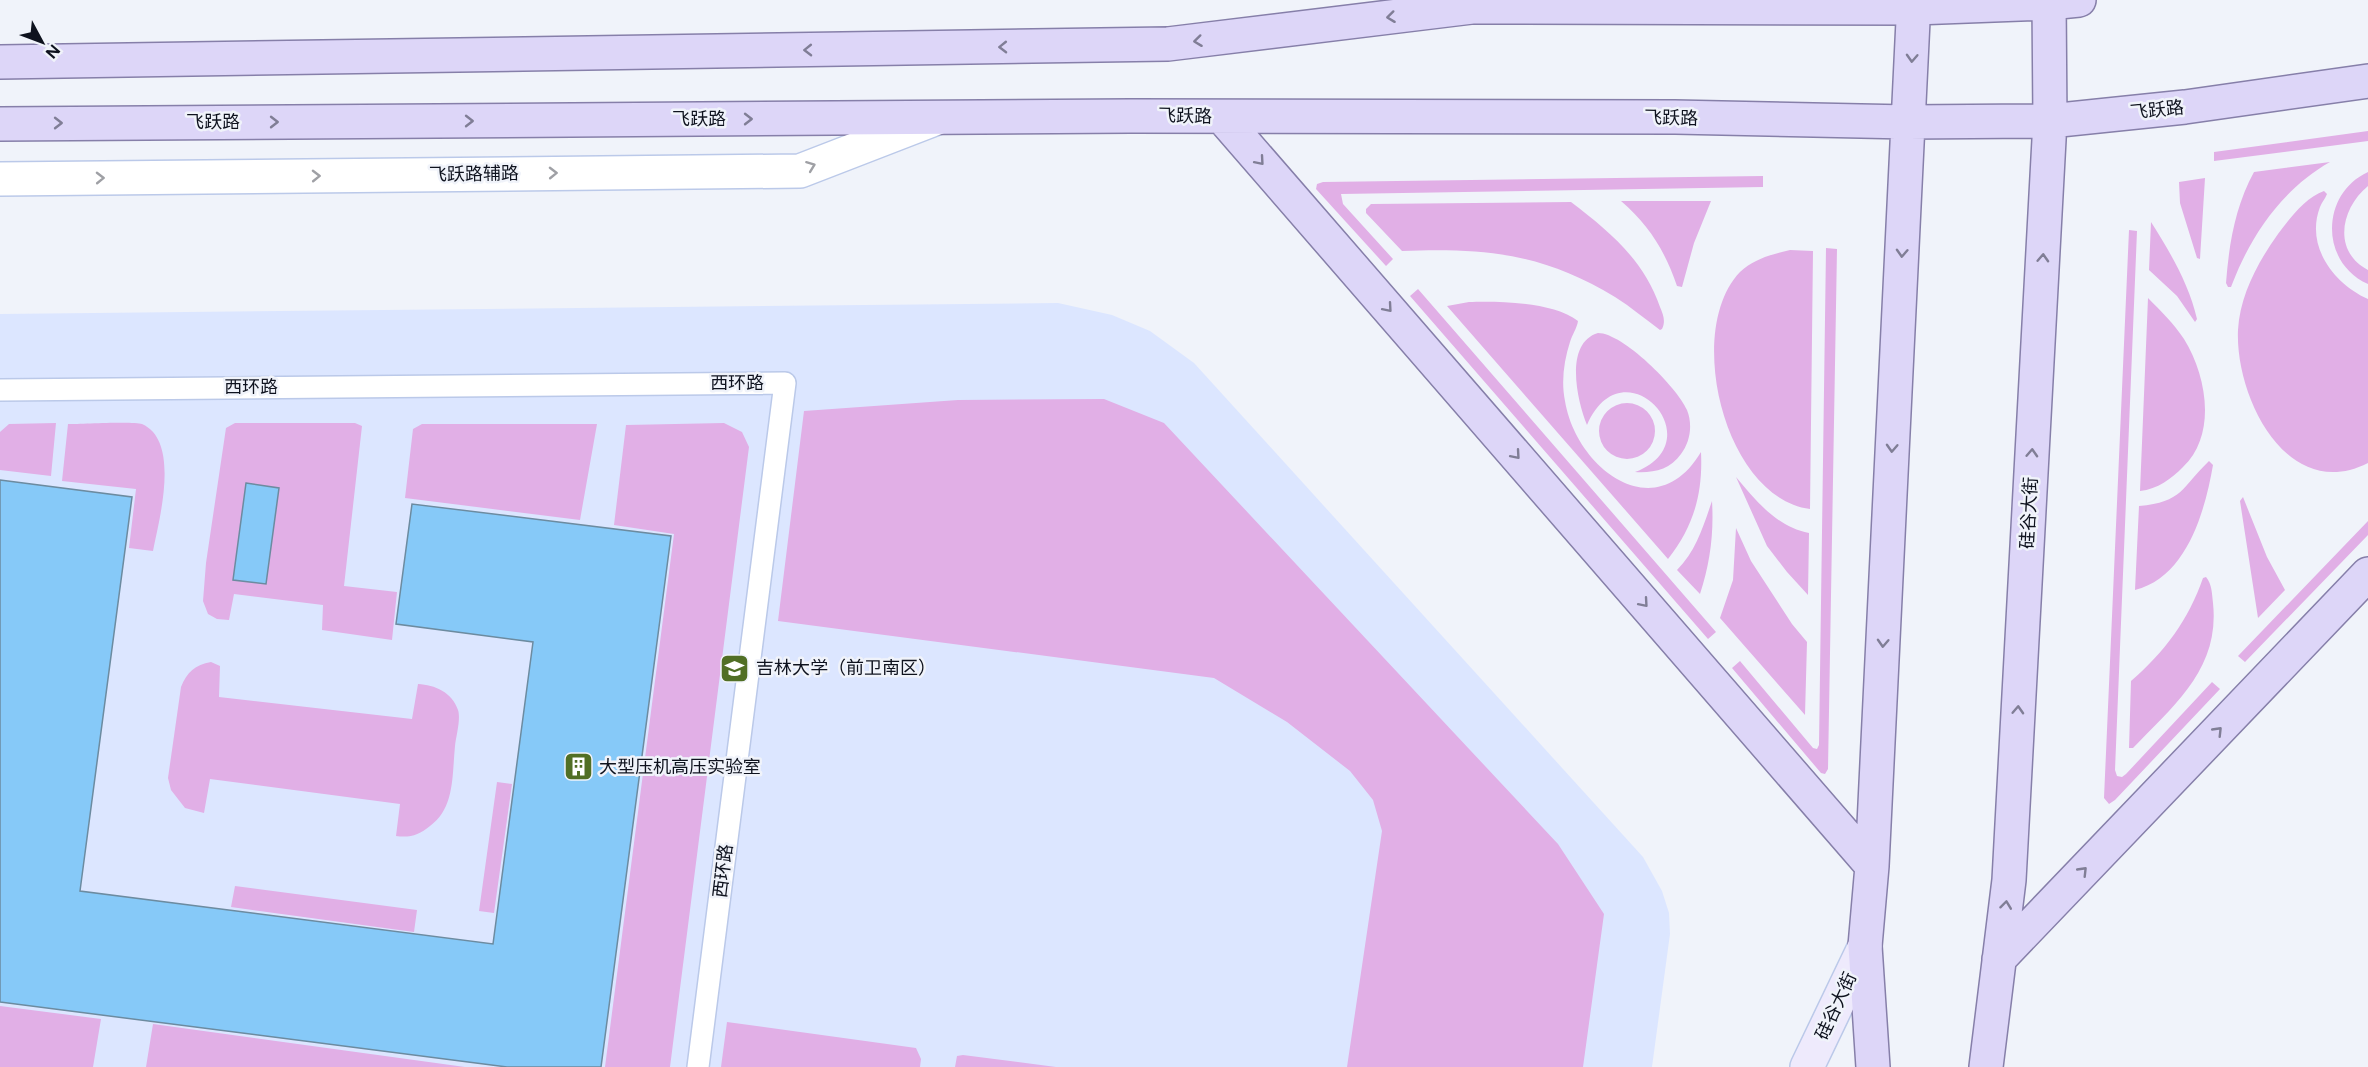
<svg xmlns="http://www.w3.org/2000/svg" width="2368" height="1067" viewBox="0 0 2368 1067" font-family="Figtree,'Noto Sans SC',sans-serif">
<style>
.built{fill:#dce6ff}
.green{fill:#e1afe6;fill-rule:evenodd}
.building{fill:#86c9f8;stroke:#6c8ba0;stroke-width:1.5}
.lines{fill:none;stroke-linecap:round;stroke-linejoin:round}
.service-casing{stroke:#bbc9e9;stroke-width:24}
.tertiary-casing{stroke:#bbc9e9;stroke-width:36}
.secondary-casing{stroke:#bbc9e9;stroke-width:36}
.primary-casing{stroke:#867fa9;stroke-width:36}
.service{stroke:#fff;stroke-width:21}
.tertiary{stroke:#fff;stroke-width:33}
.secondary{stroke:#eeeafc;stroke-width:33}
.primary{stroke:#ddd6f8;stroke-width:33}
.oneway{stroke:#807e96}
.oneway2{stroke:#9fa0a5}
.labels{text-anchor:middle;stroke-width:5;stroke-linejoin:round;paint-order:stroke}
.street-label{font-size:18px;fill:#0e121e;stroke:#f0f3fa}
.poi-label{font-size:18px;fill:#0e121e;stroke:#f0f3fa;text-anchor:start}
</style>
<rect width="100%" height="100%" fill="#f0f3fa"/>
<!-- built -->
<path class="built" d="M1058,303L1112,315L1150,331L1194,363L1643,857L1662,891L1669,913L1670,934L1652,1067H0V314Z"/>
<!-- green -->
<path class="green" d="M2368,131V141L2214,161V152Z
M2330,162C2284,188 2252,233 2233,282L2231,287H2228L2226,283C2229,244 2235,207 2254,172Z
M2368,172V186C2341,208 2332,251 2368,270V284C2320,263 2320,194 2368,172Z
M1763,176V187L1341,194L1343,204L1393,259L1386,266L1316,189L1317,184L1323,182Z
M2205,178L2200,259L2197,258L2180,203L2179,182Z
M2324,191L2327,194C2325,199 2322,202 2320,207C2305,246 2334,284 2368,299V463C2287,504 2235,397 2238,330C2240,295 2258,262 2278,234C2289,219 2306,197 2324,191Z
M1621,201H1711L1694,243L1682,287L1677,286C1665,251 1649,225 1621,201Z
M1571,202C1609,231 1644,260 1660,307C1663,314 1666,321 1662,329L1660,330C1645,319 1631,307 1615,297C1543,253 1485,248 1402,251L1366,213V209L1371,204Z
M2151,222C2170,252 2189,284 2197,319L2195,322L2177,296L2149,270Z
M2129,230L2137,231L2115,770L2117,776L2122,777L2126,774L2212,682L2220,689L2115,800L2109,804L2104,798Z
M1826,248L1837,249L1828,769L1825,774L1821,773L1732,668L1740,661L1813,748L1817,749L1819,745Z
M1790,250L1813,251L1810,509C1724,498 1684,330 1740,272C1754,259 1772,254 1790,250Z
M1418,289L1716,632L1708,639L1410,296Z
M2148,298C2161,311 2174,324 2184,339C2207,376 2217,435 2183,467C2171,479 2158,489 2140,491Z
M1469,302C1499,301 1553,302 1578,321C1577,328 1572,335 1570,342C1564,361 1561,381 1565,401C1576,468 1655,529 1701,452C1703,493 1694,526 1668,559L1447,306Z
M1598,333C1623,333 1677,387 1687,410C1693,425 1690,442 1681,454C1670,470 1653,473 1635,472C1716,441 1623,341 1587,425C1577,401 1564,343 1598,333Z
M1104,399L1164,423L1558,844L1604,914L1583,1067H1347L1382,831L1373,800L1350,771L1287,722L1214,678L778,621L804,411L958,400Z
M1599 431a28 28 0 1 1 56 0a28 28 0 1 1-56 0Z
M56,423L51,476L0,470V432L9,424Z
M235,423H355L362,426L344,586L397,592L392,640L322,630L323,605L234,594L229,620L217,619L208,614L203,601L206,563L226,428ZM247,484L279,488L266,584L233,580Z
M724,423L742,432L749,447L670,1067H605L674,534L614,525L626,425Z
M68,424C80,424 134,421 142,424C181,441 159,520 153,551L129,548L136,489L62,481Z
M422,424H597L580,520L405,498L413,429Z
M2209,461L2213,465C2205,511 2187,577 2135,590L2139,506C2183,502 2181,488 2209,461Z
M1736,477C1756,501 1777,527 1809,533L1808,595L1787,572L1767,546Z
M2243,497L2267,557L2285,590L2258,618L2240,501Z
M1712,501C1714,534 1710,563 1700,594L1677,570C1696,551 1703,527 1712,501Z
M2368,521V535L2245,662L2238,656Z
M1736,528L1751,561L1792,624L1807,642L1805,715L1720,618L1733,580Z
M2206,577C2212,584 2212,594 2213,603C2220,669 2174,705 2133,748H2129L2131,681C2164,653 2189,619 2203,578Z
M211,662L220,666L219,697L412,719L418,684C435,685 452,692 458,710C461,719 456,736 455,746C452,775 455,808 430,826C419,835 410,838 396,836L400,804L210,779L204,813L185,808L171,790L168,778L181,687C187,672 195,665 211,662Z
M497,782L512,784L494,913L479,911Z
M235,886L417,910L414,932L231,907Z
M0,1006L101,1019L93,1067H0Z
M727,1022L916,1048L921,1059L920,1067H721Z
M153,1024L465,1067H146Z
M963,1055L1056,1067H955L957,1056Z"/>
<!-- building -->
<path class="building" d="M0,480L132,497L80,891L493,944L533,642L396,624L412,504L671,536L601,1067H507L0,1002Z
M246,483L279,488L266,584L233,580Z"/>
<g class="lines">
<defs>
<path id="service" d="M0,390L785,383L698,1067"/>
<path id="tertiary" d="M0,179L800,171L937,118"/>
<path id="secondary" d="M1807,1067L1865,946"/>
<path id="primary" d="M0,62L1168,44L1472,7L1915,8L2049,3L2079,0
M1222,117L1872,866
M0,124L1131,116L1675,117L1908,122L2050,121L2185,107L2368,81
M1999,959L2368,574
M1873,1067L1865,946L1872,866L1914,0
M1986,1067L2009,880L2050,121L2049,0"/>
</defs>
<!-- service casing -->
<use href="#service" class="service-casing"/>
<!-- tertiary casing -->
<use href="#tertiary" class="tertiary-casing"/>
<!-- secondary casing -->
<use href="#secondary" class="secondary-casing"/>
<!-- primary casing -->
<use href="#primary" class="primary-casing"/>
<!-- service -->
<use href="#service" class="service"/>
<!-- tertiary -->
<use href="#tertiary" class="tertiary"/>
<!-- secondary -->
<use href="#secondary" class="secondary"/>
<!-- primary -->
<use href="#primary" class="primary"/>
</g>
<!-- one-way arrows -->
<defs><path id="oneway-chevron" d="M-2-3.5L2.5 0L-2 3.5" fill="none" stroke-width="1.6" stroke-linecap="round" stroke-linejoin="round" transform="scale(1.5)"/></defs>
<g class="oneway">
<use href="#oneway-chevron" transform="translate(1391 17) rotate(173)"/>
<use href="#oneway-chevron" transform="translate(1198 41) rotate(173)"/>
<use href="#oneway-chevron" transform="translate(1003 47) rotate(179)"/>
<use href="#oneway-chevron" transform="translate(808 50) rotate(179)"/>
<use href="#oneway-chevron" transform="translate(1912 58) rotate(93)"/>
<use href="#oneway-chevron" transform="translate(748 119)"/>
<use href="#oneway-chevron" transform="translate(469 121)"/>
<use href="#oneway-chevron" transform="translate(274 122)"/>
<use href="#oneway-chevron" transform="translate(58 123)"/>
<use href="#oneway-chevron" transform="translate(1260 161) rotate(49)"/>
<use href="#oneway-chevron" transform="translate(1902 253) rotate(93)"/>
<use href="#oneway-chevron" transform="translate(2043 258) rotate(-87)"/>
<use href="#oneway-chevron" transform="translate(1388 308) rotate(49)"/>
<use href="#oneway-chevron" transform="translate(1892 448) rotate(93)"/>
<use href="#oneway-chevron" transform="translate(2032 453) rotate(-87)"/>
<use href="#oneway-chevron" transform="translate(1516 455) rotate(49)"/>
<use href="#oneway-chevron" transform="translate(1644 603) rotate(49)"/>
<use href="#oneway-chevron" transform="translate(1883 643) rotate(93)"/>
<use href="#oneway-chevron" transform="translate(2018 710) rotate(-87)"/>
<use href="#oneway-chevron" transform="translate(2218 731) rotate(-46)"/>
<use href="#oneway-chevron" transform="translate(2083 871) rotate(-46)"/>
<use href="#oneway-chevron" transform="translate(2006 905) rotate(-83)"/>
</g>
<g class="oneway2">
<use href="#oneway-chevron" transform="translate(811 166) rotate(-21)"/>
<use href="#oneway-chevron" transform="translate(553 173) rotate(-1)"/>
<use href="#oneway-chevron" transform="translate(316 176) rotate(-1)"/>
<use href="#oneway-chevron" transform="translate(100 178) rotate(-1)"/>
</g>
<!-- icons -->
<defs>
<symbol id="university-square" viewBox="-11 -11 22 22"><rect x="-9" y="-9" width="18" height="18" rx="4" fill="#516f25" stroke="#f0f3fa"/><path d="M0-5L7-2L0 1L-7-2ZM-4 1L0 2.5L4 1V4Q0 6-4 4Z" fill="#fff"/></symbol>
<symbol id="building-square" viewBox="-11 -11 22 22"><rect x="-9" y="-9" width="18" height="18" rx="4" fill="#516f25" stroke="#f0f3fa"/><path d="M-4-6H4V6H1V3H-1V6H-4ZM-2.5-4.3h1.7v1.8h-1.7ZM.8-4.3h1.7v1.8H.8ZM-2.5-1h1.7V.8h-1.7ZM.8-1h1.7V.8H.8Z" fill="#fff"/></symbol>
</defs>
<g fill-rule="evenodd">
<use href="#university-square" x="718" y="652" width="33" height="33"/>
<use href="#building-square" x="562" y="750" width="33" height="33"/>
</g>
<g class="labels">
<!-- street labels -->
<g class="street-label">
<text transform="translate(2157 110) rotate(-6)" y="6">飞跃路</text>
<text transform="translate(1185 116) rotate(1)" y="6">飞跃路</text>
<text transform="translate(1671 118) rotate(1)" y="6">飞跃路</text>
<text x="699" y="125">飞跃路</text>
<text x="213" y="128">飞跃路</text>
<text transform="translate(474 174) rotate(-1)" y="6">飞跃路辅路</text>
<text x="737" y="389">西环路</text>
<text x="251" y="393">西环路</text>
<text transform="translate(2029 513) rotate(-87)" y="6">硅谷大街</text>
<text transform="translate(723 871) rotate(-83)" y="6">西环路</text>
<text transform="translate(1836 1006) rotate(-65)" y="6">硅谷大街</text>
</g>
<!-- poi labels -->
<g class="poi-label">
<text x="756" y="674">吉林大学（前卫南区）</text>
<text x="599" y="773">大型压机高压实验室</text>
</g>
</g>
<!-- north arrow -->
<g transform="translate(42 42) rotate(131)" stroke="#f0f3fa" stroke-width="4.5" paint-order="stroke">
<path d="M0-4.5L10 22L0 15L-10 22Z" fill="#0e121e"/>
<text y="-9" font-size="16" font-weight="bold" text-anchor="middle" fill="#0e121e">N</text>
</g>
</svg>
